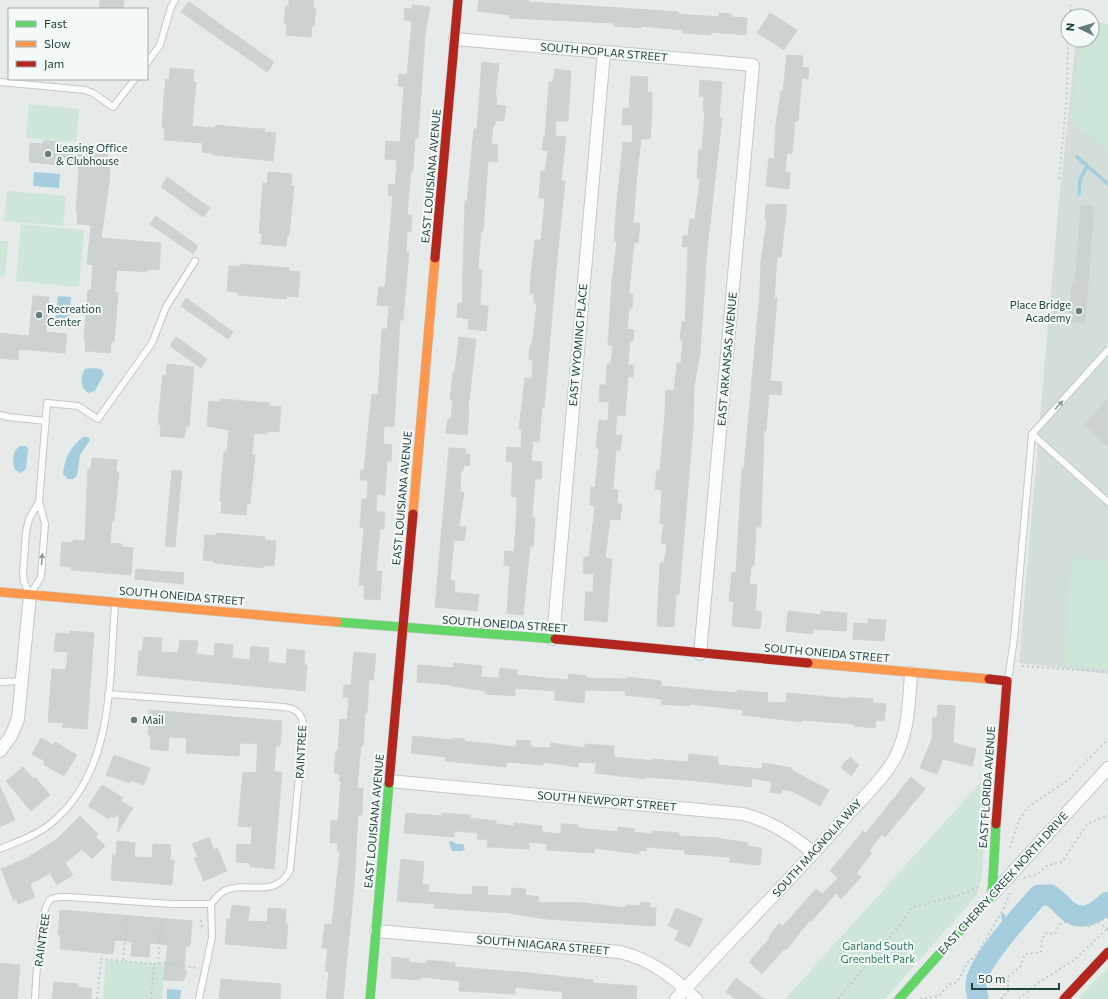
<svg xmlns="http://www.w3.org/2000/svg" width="1108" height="999" viewBox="0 0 1108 999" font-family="Commissioner,sans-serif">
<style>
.built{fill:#d3ddda}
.green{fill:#cee6d8}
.water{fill:#a4cddd}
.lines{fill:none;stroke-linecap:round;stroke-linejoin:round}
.stream{stroke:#a4cddd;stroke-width:3.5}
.river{stroke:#a4cddd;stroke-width:21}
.building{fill:#ccd2d1;stroke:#ced4d3}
.lane-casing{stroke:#c3c8c7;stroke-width:8}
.street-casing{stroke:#c3c8c7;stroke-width:14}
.fast-casing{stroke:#c1c9c7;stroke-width:10}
.slow-casing{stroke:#c1c9c7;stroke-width:10}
.jam-casing{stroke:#c1c9c7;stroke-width:10}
.path{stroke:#c2cbca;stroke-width:2;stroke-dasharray:2 3;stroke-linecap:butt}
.lane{stroke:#fbfcfc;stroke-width:6}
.street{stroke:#fbfcfc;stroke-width:12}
.fast{stroke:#63d668;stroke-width:9}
.slow{stroke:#ff974d;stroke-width:9}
.jam{stroke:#b3261e;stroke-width:9}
.oneway{fill:#8e9e9c}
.poi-dot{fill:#667c7a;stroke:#f4faf8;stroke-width:1.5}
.labels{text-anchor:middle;stroke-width:4;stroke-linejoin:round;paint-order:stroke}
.street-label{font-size:11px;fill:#21413d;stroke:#f4faf8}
.poi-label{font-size:11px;fill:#21413d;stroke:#f4faf8;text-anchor:start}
.park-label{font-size:11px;fill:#287b54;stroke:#f4faf8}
</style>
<rect width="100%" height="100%" fill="#e6ebea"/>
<!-- built -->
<path class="built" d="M1092,22L1108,24V674L1019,663L1058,211L1076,40H1092Z"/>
<!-- green -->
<path class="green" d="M1098,24H1108V152L1071,121L1078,54L1083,40H1092V28Z
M29,104L79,109L76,142L26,138Z
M7,191L66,196L63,226L4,221Z
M21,224L84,230L79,287L16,281Z
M0,241H8L5,277L0,276Z
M1072,558L1108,561V669L1063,665Z
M988,774L982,875L977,895L885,999H785Z
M106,960L165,965L162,999H103Z
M1108,967V999H1078Z"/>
<!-- water -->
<path class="water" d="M34,172L60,174L59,188L33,186Z
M58,296L71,297L69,322L55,321Z
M90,368L101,369L104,374L95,391L88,393C80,387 80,377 85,369Z
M83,437H88L90,440L80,455L77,476L73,479H68L63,474C65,457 70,448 83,437Z
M20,446H26L28,449L26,469L21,473L15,470C12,462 12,451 20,446Z
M452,841L456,844H463L465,849L462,851H452L449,842Z
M167,989L181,990L180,999H167Z"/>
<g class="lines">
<!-- stream -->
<path class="stream" d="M1077,157L1108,184
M1079,194L1080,180L1087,166
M1003,915L1006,931"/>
<!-- river -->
<path class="river" d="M978,999C978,994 975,988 976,984C977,962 1024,912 1039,895H1050C1057,899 1061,905 1067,910C1081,923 1097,913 1108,902"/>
</g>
<!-- building -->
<path class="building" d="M100,0H124L123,9H99Z
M289,0H314L313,8H316L314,26H312L311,37L286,35L287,24H284L286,5L289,6Z
M479,0H529V2L650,10L678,12V14L719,17V13L732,14V17L747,18L746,35L711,32V35L683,33V30L641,26V28L614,26V23L509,18V15L477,11Z
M189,2L274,62L267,72L181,12Z
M412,5L430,7L425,35L418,138L415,137L413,171H411L407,215H412L411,232H407L406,252H409L403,320H400L394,427L384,426L383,444L392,445L391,461H387L385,495L377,494L376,512H385L384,529H380L376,571H382L380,600L364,599V585H359L364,528H360L362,499H367L368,480H360L361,470H364L372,394L378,395L382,329H387L389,306L377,305L379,287H385L393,196L388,195L389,184L395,185L397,160L385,159L386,141L400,142L404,87L398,86L399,74L407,75L412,21L404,20L405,8L412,9Z
M770,13L797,30L784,50L757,33Z
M787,55L803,56L802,67L809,68L808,79L802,78L798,121H795L792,154L787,153L785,172H790L789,189L766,186L769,158L774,159L776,125L781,91L783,92Z
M482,62L499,64L495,97L497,98L496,105L506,106L504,121L495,120V125H493L491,144L498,145L497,162L488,161L483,231H481L478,269L482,270L480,305L488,306L486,331L468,329L469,319L457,317L458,303H462L465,201H467L474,129H477Z
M170,68L194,70L193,82H196L192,126L215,128L216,125L246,128L265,129L264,132L276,133L273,161L213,155V153L202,152L203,143L164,140L165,128H162L164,98L166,79L169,80Z
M555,69L571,71L568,121H556L555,136L566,137L561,181H565L556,269L544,408L542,407L539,442L533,441L531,461L542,462L541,479H535L532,517H535L533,547H530L523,615L507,613L510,566L504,565L505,551L514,552L517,510V497L511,496L513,462L506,461L507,447L521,448L522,429H519L525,378L532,379L533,360H529L530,345H532L537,303H534V294L530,293L531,274L535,240H541L545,198H539L541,171H545L548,151L542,150L544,136L545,137L549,82H553Z
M631,76L648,77L647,92H652V110L650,139H641L637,174L633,223H640L638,243L634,242L629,293L633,294L632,308H629L627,329L634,330L633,341H630L628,365H634L633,377L628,376L625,416L617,415L615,435H622L620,451L616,450L613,489L618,490L617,504H622L620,520L610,519L605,558L612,559L607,622L584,620L586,592H593L594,574L583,573L584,557H589L593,524L595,506L590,505L591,487L595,488L599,449L596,448L599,420L608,421L609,402H599L600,385H606L607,364H611L613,345H608L612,281L617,241H614L616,212L623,142L632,143L633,125H622L623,108L629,109Z
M700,80L722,82L719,117L722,118L707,249L700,353L694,387L693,428L679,595H676L674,627L657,626L660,563H664L667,544L661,543L664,524L660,523L662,490L655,489L657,470H660L665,413L666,390L674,391L677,363H681L683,340H680L682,321L685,322L688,247H682L683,236H688L690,219H695L700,179H697L699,149H702L705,111H703L704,97L699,96Z
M44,140L59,142V145L67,146V151L108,154L107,166H110L109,184L101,238L161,243L159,270L147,269V272L117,270L115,292L118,293L114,342H111L110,353L85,351L86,339H84L88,290H91L93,265L87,264L91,225L77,224L78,213L76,212L79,167L29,162L30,143L43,144Z
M268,172L292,174L291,186H294L289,235H287L286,246L261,244L262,233H259L263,183L267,184Z
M167,177L210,208L203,217L161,187Z
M766,204L787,205L781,257H777L774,298H777L770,381L782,382L781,395L769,394L766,431L764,430L761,527H756L754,566H751L749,584L757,585L755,611L762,612L760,629L732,626L734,602L729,601L732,572L736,573L742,468H744L760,291L761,261L767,220H765Z
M1081,205L1094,206L1085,323L1069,322L1072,284H1075Z
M156,216L198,246L193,254L150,224Z
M240,264L289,268V271L300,272L298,297L287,296L286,299L238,295V292L227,291L229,266L240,267Z
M33,296L49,297L46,332L67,334L65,353L19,349L18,360L0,358V333L29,336Z
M186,298L233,332L228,339L181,306Z
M176,337L207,359L201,368L170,346Z
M459,337L476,339L468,409H469L467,435L446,433L448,419H451L453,400H450L453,372H455Z
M167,364L194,367L189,427H186L184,438L160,436L161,425L158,424L159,412L163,375L166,376Z
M1108,398V447L1084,425Z
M221,399L269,403V406L281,407L279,432L267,431V434L254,433L252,455H255L250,504H247L246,515L221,513L222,501H220L221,484L224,452H227L229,430L207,426L209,401L220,402Z
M449,448L466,449V454H470L469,466L464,465L463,471H461L460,492H464L459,526L466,527L464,541L454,540L450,580L455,581L454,592L479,595L477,611L435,607Z
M92,458L117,460L116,471L119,472L114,521L112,520L110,543L122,544V547L133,548L131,575L71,570V567L60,566L62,542L73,543V540L85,541L87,487L88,469H91Z
M172,470L182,471L175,547L165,546Z
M216,533L265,537V540L276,541L274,566L263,565V568L214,563V561L203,560L205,535L216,536Z
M136,569L184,573L183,584L135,579Z
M788,611L821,615V611L847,613L846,631L813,629V634L786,631Z
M868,619L886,620L884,641L853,639L854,623L868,624Z
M70,631L94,633L87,729L62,727L64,723L48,722L52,669L66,670L68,652L54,651L56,633L70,634Z
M144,637L162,638L161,652L178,653L180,640L198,641L196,654L214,656L215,643L233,645L232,658L250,660L251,646L269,648L268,662L286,664L287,649L305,651L304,665H307L305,691L137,675L139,651H142Z
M354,652L376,654L373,680H369L367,713H365L363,746L361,745L357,788H363L362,815H358L354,886L343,999H326L329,972L325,971L328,948H322L323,939L325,924H332L340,851H337L338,843H330L331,820L338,821L341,781H339L340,774L334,773L336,751H338L340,719L347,720L349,697H343L344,685H351Z
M454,663L482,666L481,677L499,678L500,668L517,670L516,675L568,680L569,674L587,676L586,678L627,679V677L661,681V686L737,693V690L768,693L767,702L786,703L787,693L849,699V697L873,699V703L886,704L884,721L876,720L875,728L854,726V724L802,720V722L742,715L743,710L690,704L689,706L661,704L662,699L625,695L626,691L585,690L584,703L555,700V691L515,688V696L485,694L486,691L451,686V685L417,682L418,665L453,668Z
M938,705L955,706L953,743L976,749L972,766L943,759L937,774L920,768L932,739L933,717L937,718Z
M149,710L282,721L280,746H276L274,772H282L274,869L250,867V863L236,862L237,844L251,845L252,827L238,826L243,772L256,773L258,744L240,743L239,756L186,753L187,738L169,737L168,751L150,749L151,735H148Z
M413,736L453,740V738L465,739L464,741L516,747L517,740L531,741V747L550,748L551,743L585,748V744L614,746V757L653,761V759L688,762L689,754L718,757V765L762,769L763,763L792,768L791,770L829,790L820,806L792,791L782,789L781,794L770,792L772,782L752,778L751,787L699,781L646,777L645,779L595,773L596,763L579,762L578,767L543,762V765L507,762L506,767L445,761L446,757L411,753Z
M41,738L53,745L55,742L77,755L64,776L43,764L45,761L32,754Z
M114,755L150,768L144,785L131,780L130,783L106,775Z
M850,757L859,765L851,776L841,767Z
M23,767L34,780L35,777L50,795L31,811L6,781Z
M911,777L925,789L885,837L882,834L869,851L872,853L856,873L861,877L841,899L836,893L811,922L810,920L786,950L784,949L762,974L749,962L770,938L769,937L779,923L783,926L816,889L822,894L838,878L830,871L863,831L866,833Z
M102,785L123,798L121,801L133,808L118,832L119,813L114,818L111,816L109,819L88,806Z
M0,786L15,820L0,827Z
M406,813L442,816V813L471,815L470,818L496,821V824L514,826V823L542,826V832L561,834V824L578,825V828L617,832L618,827L635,829L634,832L652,834V831L679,833V836L717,838L748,843V846L762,848L760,865L730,862V857L685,854V850L646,847V851L639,850V854L595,848L594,853L547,850V844L529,842V849L487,847L488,840L477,839L478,833L455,831L454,837L404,833Z
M80,816L98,834L95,836L105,846L92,859L82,849L65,863L73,875L57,885L50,873L30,884L35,897L18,904L16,898L14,901L1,869L27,858L57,839Z
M209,837L214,850L217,848L227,871L204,881L194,858L198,857L192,844Z
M117,841L135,843L134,857L152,858L153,844L171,845L170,860H174L172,885L111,880L113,854L116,858Z
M401,859L424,862L422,884L429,885L428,892L472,895L473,886L488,887L487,895L511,896L512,888L526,889L525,895L539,897L538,902L585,903L626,908V905L640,906V902L650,903V907L656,908L655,926L546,919L509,913L434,908L435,904L397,901Z
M232,905L250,907L248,921L267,922L268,908L286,909L285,924H288L286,949L225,944L227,919H230Z
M676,908L703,919L690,947L675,940L679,930L668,926Z
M60,910L192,921L190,946H186L184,968L187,973L183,981L163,980L168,945L150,943L149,957L131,956L132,942L115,940L113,954L60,949L61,935H58Z
M392,957L409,959V962L427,964V960L455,963V967L530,973L593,980V983L637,986L636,999H562L563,992L515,987V994L459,991L460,981L421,977L420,980L391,978Z
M0,963L20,965L17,999H0Z
M736,978L764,999H736L726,992Z
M221,979L281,984L280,999H219Z
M54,982L78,984V987L92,989L91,999H52Z"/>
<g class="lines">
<defs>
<path id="lane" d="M147,63L160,45L171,7L175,0
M0,82L85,90L93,93L113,107L135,79
M0,415L8,417L46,421
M1032,434L1108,502
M39,502L45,524L41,577L30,595L24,582L23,574L26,532L29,519L39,502L47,403L78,406L98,419L152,343L166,307L195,261
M1008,680L1014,639L1032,434L1108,350
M0,682L22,681
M108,694L284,707C301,709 304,718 303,734L290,870C275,900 246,880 224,891C219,894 215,899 211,904L212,937L199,999
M0,849C17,842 35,836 49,825C115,773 109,680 115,605
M35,999C36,981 39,910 50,900C55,896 62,897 68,897L172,904H211"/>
<path id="street" d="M455,39L753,65L700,654
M553,639L604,52
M0,751L11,736L18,719L30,595
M389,781L743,814C771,821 791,835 814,853
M992,895L1108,768
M376,931L620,952C652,960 673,977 696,999
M676,999C731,938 790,881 844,819C861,799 884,779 896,756C909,730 909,700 911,673"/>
<path id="fast" d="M337,622L555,639
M370,999L389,783
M899,999L992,895L996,824"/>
<path id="slow" d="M413,514L435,258
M0,592L337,622
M808,663L989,679"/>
<path id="jam" d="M435,258L458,0
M555,639L808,663
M989,679L1007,681L996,824
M389,783L413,514
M1064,999L1108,952"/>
</defs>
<!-- lane casing -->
<use href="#lane" class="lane-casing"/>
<!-- street casing -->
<use href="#street" class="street-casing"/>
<!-- fast casing -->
<use href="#fast" class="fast-casing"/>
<!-- slow casing -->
<use href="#slow" class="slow-casing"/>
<!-- jam casing -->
<use href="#jam" class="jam-casing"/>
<!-- path -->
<path class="path" d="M1070,16L1071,5
M1059,179L1067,95L1068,39
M1022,666L1108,672
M1010,848L1019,820L1028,807L1068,780L1108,739
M1024,878L1037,874L1046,866L1062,862L1087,824L1108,815
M127,918L123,961L154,964
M201,920L202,928
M1098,922L1108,929
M158,964L161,922
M97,999L101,959L123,961
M151,999L154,964L165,963L197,968
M838,999L899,926L913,907L960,895L979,887
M920,999L939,996L948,985L957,982L968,962L977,954L1003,910L1011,891
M1001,999L1008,991V977L1020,967L1025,954L1041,952L1042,939L1046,933L1055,934L1060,924L1067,921L1089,926L1108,917
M1019,999L1038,983L1074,960L1108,928"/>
<!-- lane -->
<use href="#lane" class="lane"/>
<!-- street -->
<use href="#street" class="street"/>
<!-- fast -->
<use href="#fast" class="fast"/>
<!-- slow -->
<use href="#slow" class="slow"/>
<!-- jam -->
<use href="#jam" class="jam"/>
</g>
<!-- one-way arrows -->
<defs><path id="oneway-solid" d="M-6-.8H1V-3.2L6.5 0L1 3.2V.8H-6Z"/></defs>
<g class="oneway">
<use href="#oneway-solid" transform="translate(1059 405) rotate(-48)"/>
<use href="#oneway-solid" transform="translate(42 559) rotate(-85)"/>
</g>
<!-- markers -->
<g class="poi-dot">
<circle cx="48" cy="154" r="4"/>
<circle cx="1079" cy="311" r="4"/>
<circle cx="39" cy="315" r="4"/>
<circle cx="134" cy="720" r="4"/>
</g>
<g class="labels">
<!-- street labels -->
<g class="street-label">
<text transform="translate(604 52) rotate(5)" y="4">SOUTH POPLAR STREET</text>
<text transform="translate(431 176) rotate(-85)" y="4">EAST LOUISIANA AVENUE</text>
<text transform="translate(578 345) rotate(-85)" y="4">EAST WYOMING PLACE</text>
<text transform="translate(727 359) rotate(-85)" y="4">EAST ARKANSAS AVENUE</text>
<text transform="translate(402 498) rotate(-85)" y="4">EAST LOUISIANA AVENUE</text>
<text transform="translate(182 596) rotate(5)" y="4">SOUTH ONEIDA STREET</text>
<text transform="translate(505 624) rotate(4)" y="4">SOUTH ONEIDA STREET</text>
<text transform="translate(827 653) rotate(5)" y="4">SOUTH ONEIDA STREET</text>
<text transform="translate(301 752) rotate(-87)" y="4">RAINTREE</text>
<text transform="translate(987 787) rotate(-86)" y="4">EAST FLORIDA AVENUE</text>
<text transform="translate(607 801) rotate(5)" y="4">SOUTH NEWPORT STREET</text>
<text transform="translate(374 821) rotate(-85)" y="4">EAST LOUISIANA AVENUE</text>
<text transform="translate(817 848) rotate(-48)" y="4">SOUTH MAGNOLIA WAY</text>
<text transform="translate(1003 883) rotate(-48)" y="4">EAST CHERRY CREEK NORTH DRIVE</text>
<text transform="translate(42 940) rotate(-82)" y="4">RAINTREE</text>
<text transform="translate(543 945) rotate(5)" y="4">SOUTH NIAGARA STREET</text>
</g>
<!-- poi labels -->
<g class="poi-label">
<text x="56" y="152">Leasing Office<tspan x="56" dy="13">&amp; Clubhouse</tspan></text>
<text x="1071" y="309" text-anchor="end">Place Bridge<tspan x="1071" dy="13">Academy</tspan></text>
<text x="47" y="313">Recreation<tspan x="47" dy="13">Center</tspan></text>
<text x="142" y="724">Mail</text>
</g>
<!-- park labels -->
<g class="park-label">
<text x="878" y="950">Garland South<tspan x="878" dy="13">Greenbelt Park</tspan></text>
</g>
</g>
<!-- legend -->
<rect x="8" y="8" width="140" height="72" fill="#f4faf8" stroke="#a0b0ad"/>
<rect x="16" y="21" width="20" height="6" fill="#63d668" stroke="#a0b0ad"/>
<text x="44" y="28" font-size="12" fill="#21413d">Fast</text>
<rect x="16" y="41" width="20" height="6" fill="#ff974d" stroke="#a0b0ad"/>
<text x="44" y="48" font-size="12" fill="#21413d">Slow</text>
<rect x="16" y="61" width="20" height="6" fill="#b3261e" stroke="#a0b0ad"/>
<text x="44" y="68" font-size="12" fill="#21413d">Jam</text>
<!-- north arrow -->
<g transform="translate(1080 28) rotate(275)"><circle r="19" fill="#f4faf8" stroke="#a0b0ad"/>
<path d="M0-3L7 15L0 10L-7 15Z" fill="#667c7a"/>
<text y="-6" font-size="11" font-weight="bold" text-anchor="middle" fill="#21413d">N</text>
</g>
<!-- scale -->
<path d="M972 983v6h87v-6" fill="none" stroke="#21413d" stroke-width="2"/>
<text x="978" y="983" font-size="12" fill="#21413d" stroke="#f4faf8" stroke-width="3" paint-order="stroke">50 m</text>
</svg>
